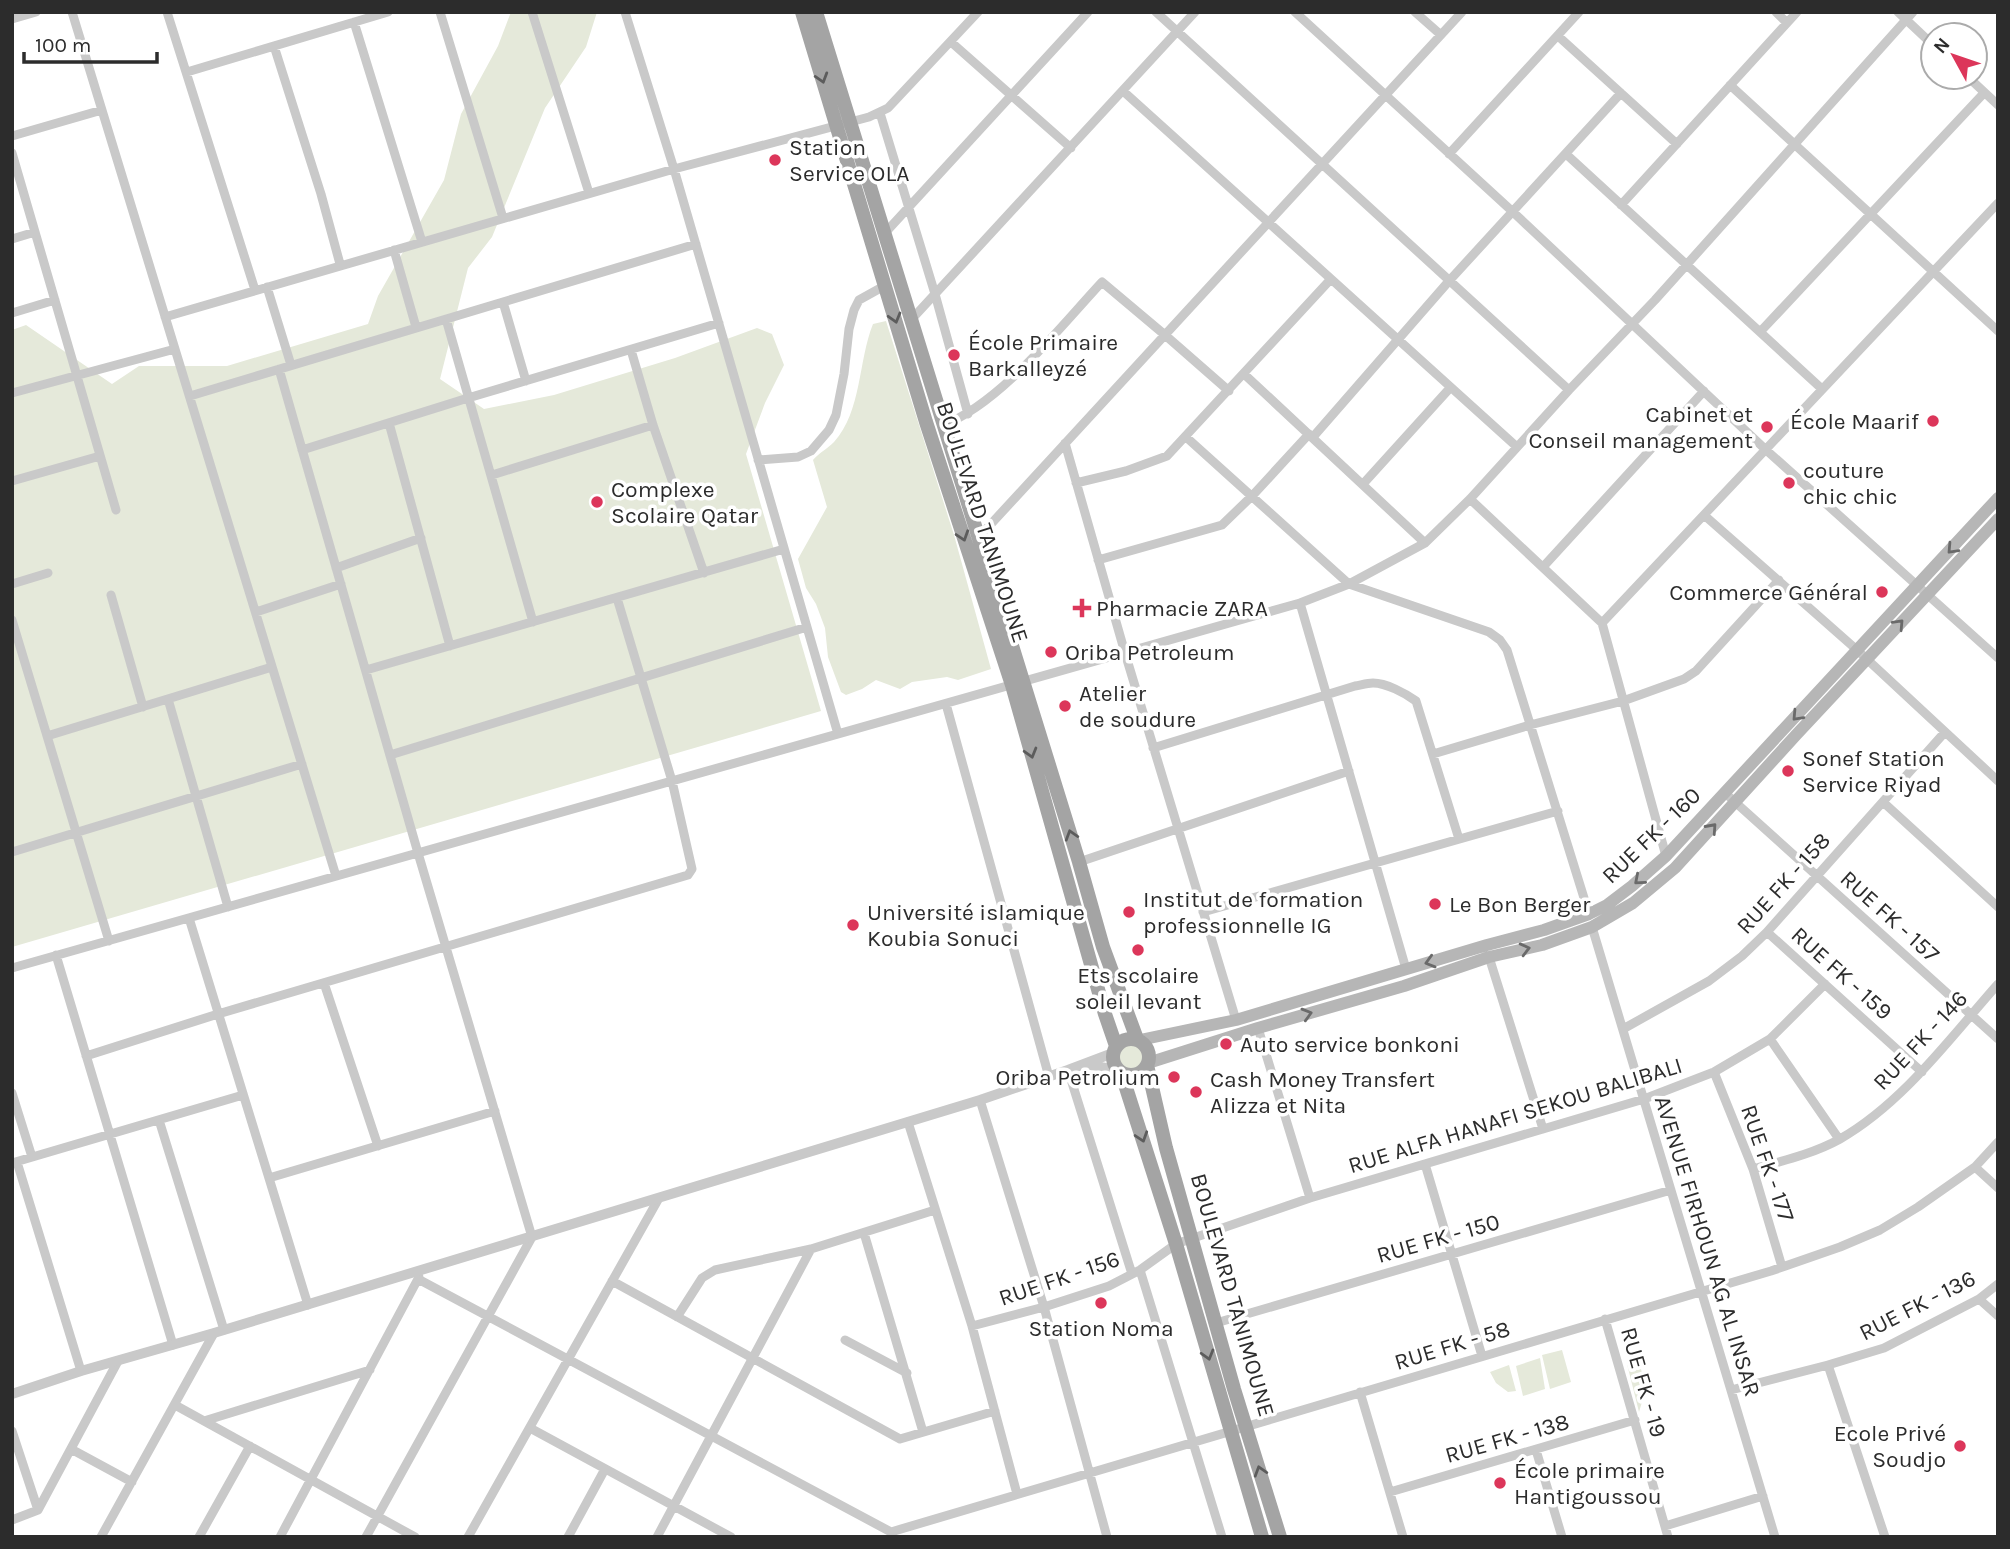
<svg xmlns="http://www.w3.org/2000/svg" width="2010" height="1549" viewBox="0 0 2010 1549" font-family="Karla,sans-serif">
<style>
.green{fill:#e5e9da}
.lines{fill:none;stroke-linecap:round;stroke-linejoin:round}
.minor{stroke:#c9c9c9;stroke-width:9}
.tertiary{stroke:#c9c9c9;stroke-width:10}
.secondary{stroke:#b6b6b6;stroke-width:12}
.primary{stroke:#a4a4a4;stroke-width:14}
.oneway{stroke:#5c5c5c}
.oneway2{stroke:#6a6a6a}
.poi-dot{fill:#dc365a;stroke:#fff;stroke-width:2.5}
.labels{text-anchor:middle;stroke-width:7;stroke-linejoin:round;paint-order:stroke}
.poi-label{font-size:23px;fill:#2c2c2c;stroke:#fff;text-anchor:start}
.street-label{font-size:23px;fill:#2c2c2c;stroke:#fff}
</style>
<rect width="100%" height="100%" fill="#fff"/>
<!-- green -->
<path class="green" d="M511,12H597L586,47L545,108L492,237L468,268L440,379L484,409L554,395L675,358L757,328L772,334L784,365L765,403L746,454L821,711L12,947V330L26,325L112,384L139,366H227L368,324L378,296L444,180L461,114L498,46Z
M886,321L954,535L991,669L958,680L947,677L912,682L900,689L876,680L862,689L846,695L841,692L828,657L825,628L816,604L806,588L798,559L827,507L813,460C819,453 827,449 834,442C862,411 858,361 873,324Z
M1117 1057a13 13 0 1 1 26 0a13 13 0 1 1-26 0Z
M1562,1350L1571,1382L1550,1389L1542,1355Z
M1540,1358L1545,1389L1523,1396L1516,1366Z
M1639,1361L1646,1389L1639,1412L1627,1364Z
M1509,1365L1516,1391L1508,1392L1496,1383L1490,1372Z"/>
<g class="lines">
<!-- minor -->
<path class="minor" d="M72,12L336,876
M167,12L255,290
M440,12L503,218
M532,12L589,193
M625,12L674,169L838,734
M1156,12L1569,390
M1295,12L1513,212L1765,449L1998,658
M1415,12L1441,35
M1776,12L1787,23
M1898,12L1933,45
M12,19L36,12
M354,22L422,242
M1558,36L1677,144
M951,42L1071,148
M274,46L321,194L340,264
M187,72L388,12
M1968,77L1998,105
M1730,85L1998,331
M1123,91L1517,447
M880,113L935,294L968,414
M12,136L102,110
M12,153L116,510
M1449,154L1579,12
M1566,154L1822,389
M1621,205L1797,12
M885,233L1088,12
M12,239L35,232
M394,250L416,327
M267,287L291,365
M503,302L526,381
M12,313L55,300
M165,317L674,169L869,117L888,108L978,12
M446,319L533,622
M911,320L1195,12
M1760,332L1984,93
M631,350L653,425L704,573
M279,369L418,853L532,1237L366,1537
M1244,374L1425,543
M12,393L175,349
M190,396L696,244
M389,423L450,646
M943,425C1000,404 1060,327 1102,282L1165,335L1229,391
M1186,437L1349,584L1489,632L1500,640L1507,650L1589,914
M1313,437L1449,281L1621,93
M1065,443L1125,653L1236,1020
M302,450L468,398L719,323
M758,460L798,457L811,451L829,430L836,415L844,374L849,329L854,310L859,300L886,285
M492,475L653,425
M12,481L100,456
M1076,483L1126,471L1167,456L1330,280
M1363,484L1450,388
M1470,499L1602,623L1666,856
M1704,515L1857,650L1998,781
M979,537L1462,12
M1098,560L1222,525L1253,495L1309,434
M1543,567L1704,391
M336,568L421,538
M12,584L48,573
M111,595L143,707
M1300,603L1406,969
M256,612L341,584
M12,620L109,941
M1602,623L1998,203
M366,670L784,549
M168,699L228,907
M946,704L1049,1077
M47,736L272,667
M1153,748L1355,686C1361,685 1367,683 1373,683C1386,683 1405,693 1416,701L1459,839
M1433,754L1530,725L1623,701L1684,679L1696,671L1779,580
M390,755L807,627
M1725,793L1998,1039
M1883,802L1998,907
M12,852L302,764
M1079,862L1349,771
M1203,912L1558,811
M189,918L308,1305
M1592,927L1775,1537
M1767,932L1922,1072
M56,955L173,1345
M1489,957L1543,1129
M12,968L1300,603L1349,584L1425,543L1470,499L1569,390L1655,300L1913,12
M324,983L378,1146
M1258,1028L1310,1198
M1623,1029L1709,981L1742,956L1767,932L1945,732
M1770,1039L1839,1139
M86,1056L218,1014L688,875L692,869L672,781L617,598
M1068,1070L1132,1274
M1714,1072L1753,1169L1782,1267
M12,1093L32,1157
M980,1100L1044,1307L1107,1537
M159,1120L224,1330
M908,1122L972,1326L1017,1494
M17,1162L81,1371
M12,1163L243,1095
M1425,1164L1482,1356
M1975,1167L1998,1188
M1753,1169C1782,1161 1813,1154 1840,1139C1903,1103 1950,1038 1998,984
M269,1178L495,1111
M864,1233L923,1432
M1140,1270L1222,1537
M418,1279L891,1532L892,1535
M612,1281L900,1439L995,1411
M1979,1299L1998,1316
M677,1317L702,1278L715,1270L811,1249L935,1210
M1605,1319L1668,1537
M1216,1323L1671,1190
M972,1326L1044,1307L1109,1286L1140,1270L1176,1244L1310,1198L1644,1099L1714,1072L1770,1039L1825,984
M845,1340L907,1373
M1828,1365L1885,1537
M1731,1390L1828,1365L1884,1348L1979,1299L1998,1284
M1360,1392L1403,1537
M175,1405L415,1537
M204,1421L370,1370
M530,1428L731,1537
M12,1431L38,1510
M71,1449L132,1482
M1536,1450L1562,1537
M1390,1492L1635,1420
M12,1520L38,1510L118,1361
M1665,1526L1763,1496
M891,1532L1771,1271L1840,1247L1880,1230L1918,1207L1975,1167L1998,1142
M101,1537L214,1333
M199,1537L250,1446
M280,1537L419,1277
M468,1537L659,1198
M568,1537L605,1469
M657,1537L811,1249"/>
<!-- tertiary -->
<path class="tertiary" d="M1086,1064L1120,1071
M12,1394L81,1371L214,1333L980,1100L1068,1070L1113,1053"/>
<!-- secondary -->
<path class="secondary" d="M1140,1040L1236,1020L1487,945L1544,930L1589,914L1607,905L1632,886L1666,856L1998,498
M1148,1063L1258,1028L1404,986L1489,957L1542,945L1592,927L1633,903L1675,868L1796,735L1998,519"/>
<!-- primary -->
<path class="primary" d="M802,12L926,422L1012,685L1105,1014L1116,1046
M816,12L1079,862L1103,947L1137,1039
M1113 1057a18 18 0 1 1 36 0a18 18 0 1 1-36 0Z
M1147,1065L1166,1148L1234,1389L1280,1537
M1121,1072L1176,1244L1262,1537"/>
</g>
<!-- one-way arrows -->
<defs><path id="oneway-chevron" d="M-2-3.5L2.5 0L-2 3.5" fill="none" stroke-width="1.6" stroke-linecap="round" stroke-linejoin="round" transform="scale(1.75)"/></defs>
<g class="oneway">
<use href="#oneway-chevron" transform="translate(822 78) rotate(73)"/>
<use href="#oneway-chevron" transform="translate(895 318) rotate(74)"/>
<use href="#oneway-chevron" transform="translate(963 536) rotate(72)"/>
<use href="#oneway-chevron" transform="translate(1031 753) rotate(74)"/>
<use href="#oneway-chevron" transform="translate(1071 835) rotate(-107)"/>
<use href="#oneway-chevron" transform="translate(1142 1137) rotate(72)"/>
<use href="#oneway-chevron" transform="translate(1208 1355) rotate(74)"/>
<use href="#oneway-chevron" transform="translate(1260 1471) rotate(-107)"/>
</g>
<g class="oneway2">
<use href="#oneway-chevron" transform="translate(1952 549) rotate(133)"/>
<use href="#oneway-chevron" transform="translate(1899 624) rotate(-47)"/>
<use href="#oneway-chevron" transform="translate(1797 716) rotate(133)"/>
<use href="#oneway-chevron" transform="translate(1712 828) rotate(-48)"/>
<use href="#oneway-chevron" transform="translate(1639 880) rotate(139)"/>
<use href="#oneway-chevron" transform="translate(1525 949) rotate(-14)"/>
<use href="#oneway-chevron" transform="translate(1430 962) rotate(164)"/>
<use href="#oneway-chevron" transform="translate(1307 1014) rotate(-16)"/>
</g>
<!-- markers -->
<g class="poi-dot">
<circle cx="775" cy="160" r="7"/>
<circle cx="954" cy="355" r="7"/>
<circle cx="1933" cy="421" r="7"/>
<circle cx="1767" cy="427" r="7"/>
<circle cx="1789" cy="483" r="7"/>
<circle cx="597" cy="502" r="7"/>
<circle cx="1882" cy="592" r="7"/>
<path d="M1078.5 597.5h7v7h7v7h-7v7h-7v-7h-7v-7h7z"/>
<circle cx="1051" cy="652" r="7"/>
<circle cx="1065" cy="706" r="7"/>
<circle cx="1788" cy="771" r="7"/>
<circle cx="1435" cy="904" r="7"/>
<circle cx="1129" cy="912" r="7"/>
<circle cx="853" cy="925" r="7"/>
<circle cx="1138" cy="950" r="7"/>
<circle cx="1226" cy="1044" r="7"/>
<circle cx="1174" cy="1077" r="7"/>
<circle cx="1196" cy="1092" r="7"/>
<circle cx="1101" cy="1303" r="7"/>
<circle cx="1960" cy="1446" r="7"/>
<circle cx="1500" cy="1483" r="7"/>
</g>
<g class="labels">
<!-- poi labels -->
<g class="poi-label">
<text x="789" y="155">Station<tspan x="789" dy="26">Service OLA</tspan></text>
<text x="968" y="350">École Primaire<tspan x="968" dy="26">Barkalleyzé</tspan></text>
<text x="1753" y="422" text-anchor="end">Cabinet et<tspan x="1753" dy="26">Conseil management</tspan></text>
<text x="1919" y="429" text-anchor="end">École Maarif</text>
<text x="1803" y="478">couture<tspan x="1803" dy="26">chic chic</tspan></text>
<text x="611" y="497">Complexe<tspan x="611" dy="26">Scolaire Qatar</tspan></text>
<text x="1868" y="600" text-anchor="end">Commerce Général</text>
<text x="1096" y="616">Pharmacie ZARA</text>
<text x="1065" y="660">Oriba Petroleum</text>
<text x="1079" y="701">Atelier<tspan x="1079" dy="26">de soudure</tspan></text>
<text x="1802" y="766">Sonef Station<tspan x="1802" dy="26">Service Riyad</tspan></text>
<text x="1143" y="907">Institut de formation<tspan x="1143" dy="26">professionnelle IG</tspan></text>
<text x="1449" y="912">Le Bon Berger</text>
<text x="867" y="920">Université islamique<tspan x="867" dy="26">Koubia Sonuci</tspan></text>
<text x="1138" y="983" text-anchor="middle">Ets scolaire<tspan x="1138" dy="26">soleil levant</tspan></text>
<text x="1240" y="1052">Auto service bonkoni</text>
<text x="1160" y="1085" text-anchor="end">Oriba Petrolium</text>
<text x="1210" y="1087">Cash Money Transfert<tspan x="1210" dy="26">Alizza et Nita</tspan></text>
<text x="1101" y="1336" text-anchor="middle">Station Noma</text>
<text x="1946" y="1441" text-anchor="end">Ecole Privé<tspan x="1946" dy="26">Soudjo</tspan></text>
<text x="1514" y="1478">École primaire<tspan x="1514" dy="26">Hantigoussou</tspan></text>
</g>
<!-- street labels -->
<g class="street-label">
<text transform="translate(983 522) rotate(72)" y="8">BOULEVARD TANIMOUNE</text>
<text transform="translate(1651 835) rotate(-44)" y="8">RUE FK - 160</text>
<text transform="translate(1783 883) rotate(-48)" y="8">RUE FK - 158</text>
<text transform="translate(1890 916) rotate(42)" y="8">RUE FK - 157</text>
<text transform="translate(1842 973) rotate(42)" y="8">RUE FK - 159</text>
<text transform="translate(1920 1040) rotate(-47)" y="8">RUE FK - 146</text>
<text transform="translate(1515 1115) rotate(-17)" y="8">RUE ALFA HANAFI SEKOU BALIBALI</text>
<text transform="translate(1768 1163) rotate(71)" y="8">RUE FK - 177</text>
<text transform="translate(1438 1238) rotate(-16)" y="8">RUE FK - 150</text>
<text transform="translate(1708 1246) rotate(73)" y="8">AVENUE FIRHOUN AG AL INSAR</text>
<text transform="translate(1059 1278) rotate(-19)" y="8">RUE FK - 156</text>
<text transform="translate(1233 1295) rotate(74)" y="8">BOULEVARD TANIMOUNE</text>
<text transform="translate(1917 1305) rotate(-27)" y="8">RUE FK - 136</text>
<text transform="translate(1452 1345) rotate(-17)" y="8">RUE FK - 58</text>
<text transform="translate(1644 1382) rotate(74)" y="8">RUE FK - 19</text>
<text transform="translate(1507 1438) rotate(-16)" y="8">RUE FK - 138</text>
</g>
</g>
<!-- border -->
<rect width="2010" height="1549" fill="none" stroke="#2c2c2c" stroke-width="28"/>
<!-- north arrow -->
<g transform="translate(1954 56) rotate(310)"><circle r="33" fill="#ffffff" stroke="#ababab" stroke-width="2"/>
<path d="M0-5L12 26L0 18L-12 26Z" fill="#dc365a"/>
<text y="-10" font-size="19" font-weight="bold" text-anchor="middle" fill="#2c2c2c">N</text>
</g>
<!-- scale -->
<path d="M24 52v10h133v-10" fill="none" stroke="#2c2c2c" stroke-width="3.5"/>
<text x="35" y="52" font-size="21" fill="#2c2c2c" stroke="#ffffff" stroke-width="5" paint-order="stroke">100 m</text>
</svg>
